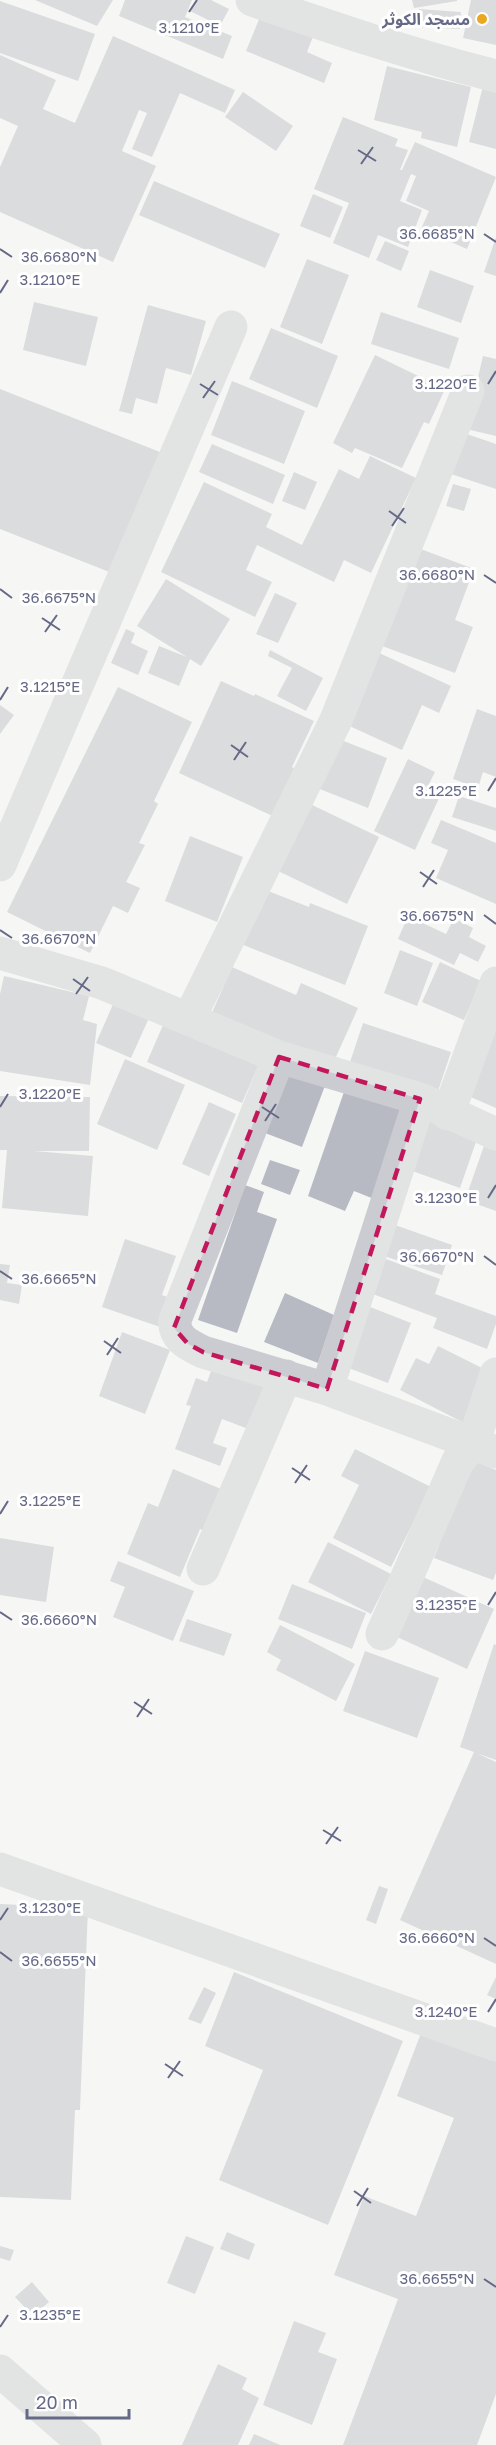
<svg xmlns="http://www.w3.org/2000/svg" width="496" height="2445" viewBox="0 0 496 2445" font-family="'Golos Text','Noto Sans Arabic',sans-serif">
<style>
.building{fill:#b8bac3}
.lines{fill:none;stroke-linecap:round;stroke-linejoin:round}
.minor{stroke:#cbccd1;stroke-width:33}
.marked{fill:none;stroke:#c2185b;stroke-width:4.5;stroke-dasharray:12 8;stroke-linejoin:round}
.ticks{fill:none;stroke:#656986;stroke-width:2}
.poi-dot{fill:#eaa821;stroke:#fff;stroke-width:2}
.labels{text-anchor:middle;stroke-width:6;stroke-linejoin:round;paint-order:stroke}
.poi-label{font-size:16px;font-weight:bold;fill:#656986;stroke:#fff;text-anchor:end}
.ticks-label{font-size:15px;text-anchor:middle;fill:#656986;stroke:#fff;stroke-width:6;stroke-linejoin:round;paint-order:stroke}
</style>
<rect width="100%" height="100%" fill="#f5f7f4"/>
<!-- building -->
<path class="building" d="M35,0H113L97,26Z
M125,0H192L185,17L232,36L223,59L119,16Z
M196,0H211L229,9L220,26L190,11Z
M412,0H457V1L414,8Z
M471,0H496V45L463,38Z
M0,1L95,34L78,81L0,53Z
M419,9L461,12L460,29L419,27Z
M262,12L314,34L307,52L332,63L324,83L246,51Z
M113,36L235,90L225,113L180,93L152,157L132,149L147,113L139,110L122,151L156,166L113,262L0,212V167L18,126L0,118V55L56,80L43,109L75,123Z
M387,66L471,87L457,147L421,138L422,132L374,120Z
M485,78L496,81V149L469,142Z
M243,92L293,126L276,151L225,117Z
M343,117L398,139L395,146L408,150L400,170H402L415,142L496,177L467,249L421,229L429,211L406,201L416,176L411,174L400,201L422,210L408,247L378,235L369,258L333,243L349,203L314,189Z
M154,181L280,234L265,268L139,215Z
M313,194L343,207L330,238L300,226Z
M496,237V276L484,272Z
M385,241L409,251L401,271L376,260Z
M307,259L349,275L322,344L280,327Z
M430,270L474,286L461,323L417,307Z
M34,302L98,317L86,366L23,350Z
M148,305L206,321L191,375L166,368L157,404L136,398L132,414L119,411Z
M381,312L459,338L449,369L371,344Z
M271,328L338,356L317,408L249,379Z
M375,355L445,389L429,424L424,422L402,468L355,448L352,453L333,443Z
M483,356L496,359V436L466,429Z
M232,381L305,411L284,464L211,435Z
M0,389L160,452L112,573L0,529Z
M461,432L496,444V489L448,473Z
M212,444L285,475L273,504L199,472Z
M370,456L416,478L371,573L344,560L334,582L257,545L246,570L272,582L255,617L161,572L204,482L272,514L266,527L302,545L339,469L359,479Z
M294,472L317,482L305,510L282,501Z
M453,484L471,489L464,511L446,506Z
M410,545L474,569L455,620L473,627L455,673L374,643Z
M166,579L230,619L201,666L190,659L179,686L148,673L159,646L187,657L137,626Z
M275,593L297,603L278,643L256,634Z
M126,629L135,633L131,643L148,651L138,675L111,663Z
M270,650L323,678L306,711L277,696L292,668L268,656Z
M377,652L451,686L439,713L422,705L402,750L345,724Z
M221,681L254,696L255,694L314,721L292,767L299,771L277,818L179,773Z
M118,687L192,722L154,801L158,804L139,843L145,845L126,882L140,888L128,913L113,906L90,953L7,912Z
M0,705L14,715L0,734Z
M477,709L496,716V777L483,772L478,788L453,779Z
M331,736L387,758L368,808L312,786Z
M408,759L435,772L427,788L441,794L415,850L374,831Z
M459,796L496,808V831L452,817Z
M308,803L379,837L347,904L276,870Z
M441,820L496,843V904L436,878L448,850L431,843Z
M190,836L243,857L217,922L165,901Z
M263,889L309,907L310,903L368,926L345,985L241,944Z
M408,916L446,934L454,918L473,928L469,937L486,946L478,962L460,953L454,965L398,939Z
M400,950L433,963L417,1006L384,993Z
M440,962L481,981L464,1020L422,1002Z
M232,967L296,995L301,983L358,1008L331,1068L211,1015Z
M4,976L89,996L83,1020L97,1024L90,1085L0,1071V994Z
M114,1002L149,1018L131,1058L96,1043Z
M496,1005V1108L466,1095Z
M166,1018L261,1059L242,1103L147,1062Z
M363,1023L451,1052L437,1094L349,1065Z
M125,1059L185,1085L157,1150L97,1124Z
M281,1067L326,1083L302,1147L257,1130Z
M346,1086L402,1107L374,1199L354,1191L345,1211L308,1196Z
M0,1096L90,1097L89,1151H34L93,1156L88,1216L2,1208L7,1150H0Z
M209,1102L236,1114L209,1176L182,1164Z
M419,1116L478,1136L460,1188L401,1167Z
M485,1143L496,1146V1211L465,1200Z
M270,1160L300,1170L290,1195L261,1184Z
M245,1185L264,1192L257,1212L277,1219L237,1333L198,1320Z
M395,1225L452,1245L442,1275L384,1256Z
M125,1239L176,1256L162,1295L173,1299L163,1328L102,1307Z
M375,1255L440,1279L435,1294L496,1316V1324L487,1349L433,1328L437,1318L362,1290Z
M0,1264L10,1265L7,1283L22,1285L19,1304L0,1300Z
M285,1293L334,1315L318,1363L264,1342Z
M360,1303L411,1323L388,1383L338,1364Z
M122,1332L170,1350L145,1414L99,1396Z
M438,1346L490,1372L464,1423L400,1390L416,1358L429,1364Z
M215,1360L269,1380L251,1430L222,1419L213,1443L227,1448L220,1466L175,1449L191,1406L186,1405L196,1378L207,1382Z
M355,1449L431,1487L391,1567L333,1538L359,1485L341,1476Z
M472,1460L496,1470V1573L493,1580L434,1558Z
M173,1469L221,1489L204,1531L200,1529L180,1577L127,1554L148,1503L158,1507Z
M0,1538L54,1547L46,1602L0,1595Z
M328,1542L391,1574L371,1614L308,1582Z
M118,1561L194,1591L173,1641L113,1617L125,1587L110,1581Z
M423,1577L494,1609L467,1669L395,1636Z
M292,1584L366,1613L352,1649L278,1619Z
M187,1619L232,1634L224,1656L179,1641Z
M280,1625L355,1664L336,1701L276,1670L281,1660L267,1652Z
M494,1644L496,1645V1760L476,1753L496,1762V1964L400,1920L474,1752L460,1747Z
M365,1651L439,1678L417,1738L343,1711Z
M379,1886L388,1889L376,1924L366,1920Z
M0,1904L88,1908L80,2110H75L71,2200L0,2197Z
M234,1972L403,2041L328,2225L219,2180L263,2070L205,2046Z
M496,1977V1999L487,1995Z
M204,1987L216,1993L201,2024L188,2019Z
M421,2033L496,2061V2394L477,2445H343L398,2299L334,2275L364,2196L416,2216L454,2118L397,2096Z
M227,2232L255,2244L249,2260L220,2249Z
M186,2236L214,2247L195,2294L167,2283Z
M0,2246L14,2250L10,2261L0,2258Z
M32,2282L49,2302L33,2316L15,2297Z
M294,2321L326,2333L318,2352L337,2359L312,2425L263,2405Z
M218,2364L247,2378L242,2389L259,2398L238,2445H182Z
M254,2434L280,2445H249Z"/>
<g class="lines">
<!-- minor -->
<path class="minor" d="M252,0C333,28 413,55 496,76
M0,865L231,327
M0,953L102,983L279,1057L420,1099L496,1134
M189,1019L336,720L468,391
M279,1057L175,1320C173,1338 189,1345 203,1352L327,1389L496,1452
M448,1114L496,983
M327,1389L420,1099
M203,1569L286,1376
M382,1634L458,1461L473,1444L496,1374
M0,1869L496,2045
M0,2371L85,2445"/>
</g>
<!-- marked area -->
<path d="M0 0H496V2445H0ZM279,1057L420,1099L327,1389L203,1352L188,1344L174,1328Z" fill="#f5f7f4" fill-opacity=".55" fill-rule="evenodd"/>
<path class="marked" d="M279,1057L420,1099L327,1389L203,1352L188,1344L174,1328Z"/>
<!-- ticks -->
<path class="ticks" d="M189,12L197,0M358,150L376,161M361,164L373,147M484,234L496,242M0,249L12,257M0,293L8,280M200,384L218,395M488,384L496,371M203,398L215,381M389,511L406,523M392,526L404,508M484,575L496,583M0,589L12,598M42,618L60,630M45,632L57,615M0,700L8,687M231,745L248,757M234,760L246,742M488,791L496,778M420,872L437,884M423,887L434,870M484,915L496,924M0,930L12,938M73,979L90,991M76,994L88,977M0,1107L8,1094M262,1107L279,1118M265,1121L276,1104M488,1198L496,1185M484,1256L496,1265M0,1271L12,1279M104,1341L121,1353M107,1355L118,1338M292,1468L310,1480M295,1483L307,1465M0,1514L8,1501M488,1605L496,1592M0,1612L12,1620M134,1702L152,1714M137,1717L149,1699M323,1830L341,1841M326,1844L338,1827M0,1920L8,1908M484,1938L496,1946M0,1952L12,1961M488,2012L496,1999M165,2064L183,2076M168,2078L180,2061M354,2191L371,2203M357,2206L368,2188M484,2279L496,2287M0,2327L8,2315"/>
<!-- markers -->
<circle class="poi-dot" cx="482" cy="19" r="6"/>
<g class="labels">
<!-- poi labels -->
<g class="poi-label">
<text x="470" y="25">مسجد الكوثر</text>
</g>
</g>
<g class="ticks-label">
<text x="189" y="33">3.1210°E</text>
<text x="437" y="239">36.6685°N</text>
<text x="59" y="262">36.6680°N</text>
<text x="50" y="285">3.1210°E</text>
<text x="446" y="389">3.1220°E</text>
<text x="437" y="580">36.6680°N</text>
<text x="59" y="603">36.6675°N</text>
<text x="50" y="692">3.1215°E</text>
<text x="446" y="796">3.1225°E</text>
<text x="437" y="921">36.6675°N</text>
<text x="59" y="944">36.6670°N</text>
<text x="50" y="1099">3.1220°E</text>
<text x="446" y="1203">3.1230°E</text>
<text x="437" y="1262">36.6670°N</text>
<text x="59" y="1284">36.6665°N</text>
<text x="50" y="1506">3.1225°E</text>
<text x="446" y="1610">3.1235°E</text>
<text x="59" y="1625">36.6660°N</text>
<text x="50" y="1913">3.1230°E</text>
<text x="437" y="1943">36.6660°N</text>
<text x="59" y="1966">36.6655°N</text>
<text x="446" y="2017">3.1240°E</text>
<text x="437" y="2284">36.6655°N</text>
<text x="50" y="2320">3.1235°E</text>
</g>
<!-- scale -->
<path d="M27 2409v9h102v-9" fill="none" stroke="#656986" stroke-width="3"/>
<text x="36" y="2409" font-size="18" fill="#656986" stroke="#ffffff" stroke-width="4.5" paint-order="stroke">20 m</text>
</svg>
